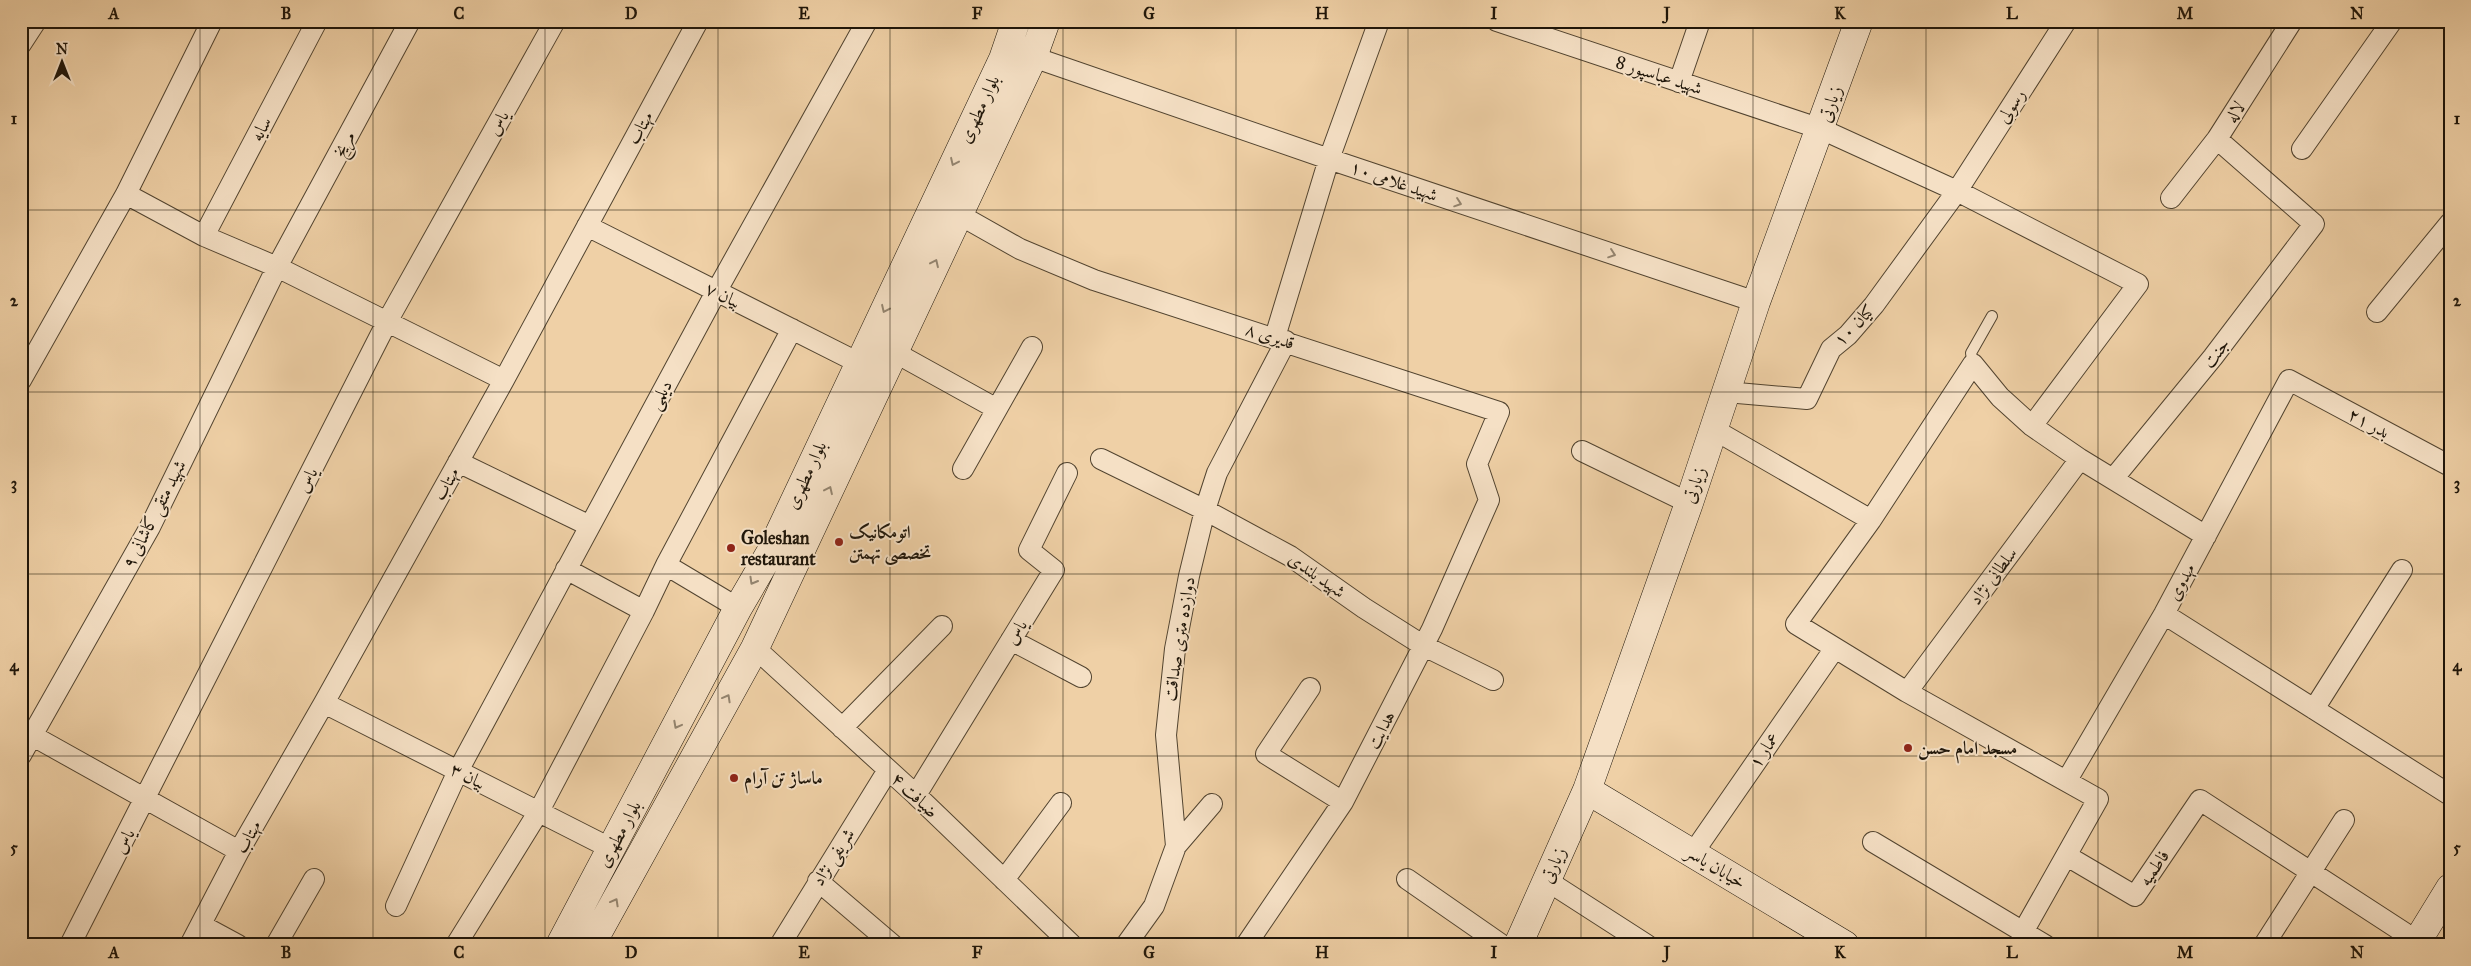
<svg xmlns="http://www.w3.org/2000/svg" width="2471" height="966" viewBox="0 0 2471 966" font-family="'IM FELL Great Primer',Amiri,serif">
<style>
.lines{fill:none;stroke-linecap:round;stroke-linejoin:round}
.lane-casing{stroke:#524430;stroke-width:12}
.street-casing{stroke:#524430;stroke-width:22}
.secondary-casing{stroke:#1e1509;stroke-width:29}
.lane{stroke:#f5e0c5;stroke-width:10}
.street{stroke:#f5e0c5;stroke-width:20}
.secondary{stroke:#f5e0c5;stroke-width:28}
.oneway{stroke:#948570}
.grid{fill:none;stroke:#1e1509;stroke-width:1;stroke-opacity:0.55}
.poi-dot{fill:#8f2418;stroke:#f5e0c5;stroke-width:2}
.labels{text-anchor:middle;stroke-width:4;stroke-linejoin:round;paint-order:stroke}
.street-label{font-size:18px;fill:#1e1509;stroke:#f5e0c5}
.poi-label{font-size:18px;font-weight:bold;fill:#1e1509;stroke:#f5e0c5;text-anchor:start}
.neatline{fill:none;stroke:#1e1509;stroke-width:2}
.grid-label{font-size:16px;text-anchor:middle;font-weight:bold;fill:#1e1509}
</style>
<rect width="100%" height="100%" fill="#efd0a6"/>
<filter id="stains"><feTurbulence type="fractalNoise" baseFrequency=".004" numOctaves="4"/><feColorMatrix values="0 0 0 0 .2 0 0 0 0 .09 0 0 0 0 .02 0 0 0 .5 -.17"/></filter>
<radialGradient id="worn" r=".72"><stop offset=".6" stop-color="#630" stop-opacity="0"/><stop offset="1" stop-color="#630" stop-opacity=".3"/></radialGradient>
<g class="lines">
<defs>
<path id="lane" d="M1973,364L1971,353L1992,316"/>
<path id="street" d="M1497,21L1821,129L1957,191L2138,284L2032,426
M21,44L36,21
M1033,57L1329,159L1756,302
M1679,82L1700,21
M2302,149L2392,21
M126,194L204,236L277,267L504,380
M2171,198L2217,139L2292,21
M958,214L1020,249L1094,280L1499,412L1477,464L1489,500L1432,629L1343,802L1246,945
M587,226L859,363
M204,236L317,21
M2377,312L2450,223
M1275,337L1329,159L1379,21
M894,352L997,409
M21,380L126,194L212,21
M1726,392L1807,399L1831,349L1848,335L1874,305L1957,191L2066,21
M1713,429L1871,520
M1582,451L1689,503
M1101,459L1205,510L1290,556L1364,608L1424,646L1493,680
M458,462L590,526
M963,469L1032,347
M2113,479L2213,357L2314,224L2217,139
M666,565L738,608
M566,569L644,611
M2164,614L2450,795
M1011,640L1081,677
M755,648L916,795L1072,945
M1310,688L1266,754L1343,802
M1907,692L2080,459
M324,703L612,849
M2314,709L2402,570
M842,728L942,626
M33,736L239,851
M21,755L150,527L277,267L410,21
M2067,780L2164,614L2289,380L2450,466
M916,795L1054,570L1029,550L1067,473
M1873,842L2045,945
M1176,846L1212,804
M1693,853L1835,648
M2067,856L2135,896L2200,800L2417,941
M1407,879L1502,945
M1004,880L1061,803
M1546,880L1647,945
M818,881L893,945
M396,906L458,771L716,292L867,21
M201,925L238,945
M2023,932L2098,799L1907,692L1796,624L1871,520L1973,364L2000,397L2032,426L2080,459L2206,536
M70,945L388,320L555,21
M190,945L239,851L324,703L504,380L698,21
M276,945L314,879
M456,945L539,811L644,611L666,565L792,329
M780,945L888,770
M1126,945L1154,906L1176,846L1166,735L1175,649L1189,576L1205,510L1217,473L1286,341
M2264,945L2344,820"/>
<path id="secondary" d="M1587,790L1845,945
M560,945L738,608L770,553L1003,59L1016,21
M591,945L755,648L1033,57L1046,21
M1518,945L1587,790L1689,503L1756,302L1859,21
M2415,945L2450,888"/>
</defs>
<!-- lane casing -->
<use href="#lane" class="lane-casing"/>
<!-- street casing -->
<use href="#street" class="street-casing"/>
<!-- secondary casing -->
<use href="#secondary" class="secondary-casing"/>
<!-- lane -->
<use href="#lane" class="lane"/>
<!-- street -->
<use href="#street" class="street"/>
<!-- secondary -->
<use href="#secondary" class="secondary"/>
</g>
<!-- one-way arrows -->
<defs><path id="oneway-chevron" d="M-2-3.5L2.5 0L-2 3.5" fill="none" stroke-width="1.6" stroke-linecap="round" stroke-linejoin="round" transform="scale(1.25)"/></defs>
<g class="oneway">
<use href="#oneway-chevron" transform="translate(954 162) rotate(115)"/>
<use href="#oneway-chevron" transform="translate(1458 203) rotate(19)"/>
<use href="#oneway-chevron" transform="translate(1612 254) rotate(19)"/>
<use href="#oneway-chevron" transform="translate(935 263) rotate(-65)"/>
<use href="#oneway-chevron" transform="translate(885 309) rotate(115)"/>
<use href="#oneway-chevron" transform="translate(829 490) rotate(-65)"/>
<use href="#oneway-chevron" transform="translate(753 581) rotate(120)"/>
<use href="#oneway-chevron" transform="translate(727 698) rotate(-61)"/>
<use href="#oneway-chevron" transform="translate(677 725) rotate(118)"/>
<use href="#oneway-chevron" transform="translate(615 902) rotate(-61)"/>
</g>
<!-- grid -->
<path class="grid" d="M200,21V945M373,21V945M545,21V945M718,21V945M890,21V945M1063,21V945M1236,21V945M1408,21V945M1581,21V945M1753,21V945M1926,21V945M2098,21V945M2271,21V945M21,210H2450M21,392H2450M21,574H2450M21,756H2450"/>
<!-- markers -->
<g class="poi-dot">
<circle cx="839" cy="542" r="5"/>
<circle cx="731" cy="548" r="5"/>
<circle cx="1908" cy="748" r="5"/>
<circle cx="734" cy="778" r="5"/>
</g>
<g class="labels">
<!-- street labels -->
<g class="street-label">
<text transform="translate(1659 75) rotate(18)" y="6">شهید عباسپور 8</text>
<text transform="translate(1830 104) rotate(-71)" y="6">زیارتی</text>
<text transform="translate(2011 106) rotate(-57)" y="6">رسولی</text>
<text transform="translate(979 109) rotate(-65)" y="6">بلوار مطهری</text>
<text transform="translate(2235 112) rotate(-58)" y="6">لاله</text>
<text transform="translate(498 123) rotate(-61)" y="6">یاس</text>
<text transform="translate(640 128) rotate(-61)" y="6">مهتاب</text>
<text transform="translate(261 129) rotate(-62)" y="6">سایه</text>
<text transform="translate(344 144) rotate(-61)" y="6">مریخ</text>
<text transform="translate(1394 181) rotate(19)" y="6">شهید غلامی ۱۰</text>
<text transform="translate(723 295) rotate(26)" y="6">بیان ۷</text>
<text transform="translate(1854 325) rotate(-46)" y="6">کیان ۱۰</text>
<text transform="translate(1270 336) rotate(18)" y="6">قدیری ۸</text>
<text transform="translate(2216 353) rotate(-52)" y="6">جنت</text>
<text transform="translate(660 395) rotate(-62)" y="6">دیلمی</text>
<text transform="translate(2369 423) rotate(28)" y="6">بدر ۲۱</text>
<text transform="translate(806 475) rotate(-65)" y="6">بلوار مطهری</text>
<text transform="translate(307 480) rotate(-63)" y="6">یاس</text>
<text transform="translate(446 484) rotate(-61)" y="6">مهتاب</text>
<text transform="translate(1694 485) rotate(-71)" y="6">زیارتی</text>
<text transform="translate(154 514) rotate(-63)" y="6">شهید متقی کاشانی ۹</text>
<text transform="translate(1317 575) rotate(35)" y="6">شهید بلندی</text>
<text transform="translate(1993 576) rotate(-53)" y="6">سلطانی نژاد</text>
<text transform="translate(2181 582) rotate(-62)" y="6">مهدوی</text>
<text transform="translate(1016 632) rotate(-58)" y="6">یاس</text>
<text transform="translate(1179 639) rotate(-81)" y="6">دوازده متری صداقت</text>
<text transform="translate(1381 730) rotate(-63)" y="6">هدایت</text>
<text transform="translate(1764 750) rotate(-55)" y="6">عمار ۱</text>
<text transform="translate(468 776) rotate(27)" y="6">بیان ۳</text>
<text transform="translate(915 795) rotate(43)" y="6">ضیافت ۴</text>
<text transform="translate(619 834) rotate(-62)" y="6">بلوار مطهری</text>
<text transform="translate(248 837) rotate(-61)" y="6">مهتاب</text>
<text transform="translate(124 841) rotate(-62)" y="6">یاس</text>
<text transform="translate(833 857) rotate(-58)" y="6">شریفی نژاد</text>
<text transform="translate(1553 865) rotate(-66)" y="6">زیارتی</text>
<text transform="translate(1716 867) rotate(31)" y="6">خیابان یاسر</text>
<text transform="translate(2154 868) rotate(-56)" y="6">فاطمیه</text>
</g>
<!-- poi labels -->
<g class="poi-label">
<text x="849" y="538">اتومکانیک<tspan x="849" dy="21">تخصصی تهمتن</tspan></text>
<text x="741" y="544">Goleshan<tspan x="741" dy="21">restaurant</tspan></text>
<text x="1918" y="754">مسجد امام حسن</text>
<text x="744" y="784">ماساژ تن آرام</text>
</g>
</g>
<!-- margin -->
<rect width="2471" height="966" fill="none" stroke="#efd0a6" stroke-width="55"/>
<!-- north arrow -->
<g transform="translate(62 62)" stroke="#f5e0c5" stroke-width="4" paint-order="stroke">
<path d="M0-4L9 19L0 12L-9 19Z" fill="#1e1509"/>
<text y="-8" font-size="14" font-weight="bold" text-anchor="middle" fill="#1e1509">N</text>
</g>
<rect x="28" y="28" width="2416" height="910" class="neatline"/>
<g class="grid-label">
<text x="114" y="19">A</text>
<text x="286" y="19">B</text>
<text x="459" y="19">C</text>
<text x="631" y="19">D</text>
<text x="804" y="19">E</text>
<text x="977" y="19">F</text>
<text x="1149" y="19">G</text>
<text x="1322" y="19">H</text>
<text x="1494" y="19">I</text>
<text x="1667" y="19">J</text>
<text x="1840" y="19">K</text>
<text x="2012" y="19">L</text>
<text x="2185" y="19">M</text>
<text x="2357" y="19">N</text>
<text x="14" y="124">1</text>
<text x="2457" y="124">1</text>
<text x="14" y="306">2</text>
<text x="2457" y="306">2</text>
<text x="14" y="489">3</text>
<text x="2457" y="489">3</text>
<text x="14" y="671">4</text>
<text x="2457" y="671">4</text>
<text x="14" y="853">5</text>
<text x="2457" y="853">5</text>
<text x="114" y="958">A</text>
<text x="286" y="958">B</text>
<text x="459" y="958">C</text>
<text x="631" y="958">D</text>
<text x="804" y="958">E</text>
<text x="977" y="958">F</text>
<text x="1149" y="958">G</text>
<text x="1322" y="958">H</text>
<text x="1494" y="958">I</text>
<text x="1667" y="958">J</text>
<text x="1840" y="958">K</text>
<text x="2012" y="958">L</text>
<text x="2185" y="958">M</text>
<text x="2357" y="958">N</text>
</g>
<rect width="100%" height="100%" filter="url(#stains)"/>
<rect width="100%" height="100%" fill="url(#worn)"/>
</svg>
